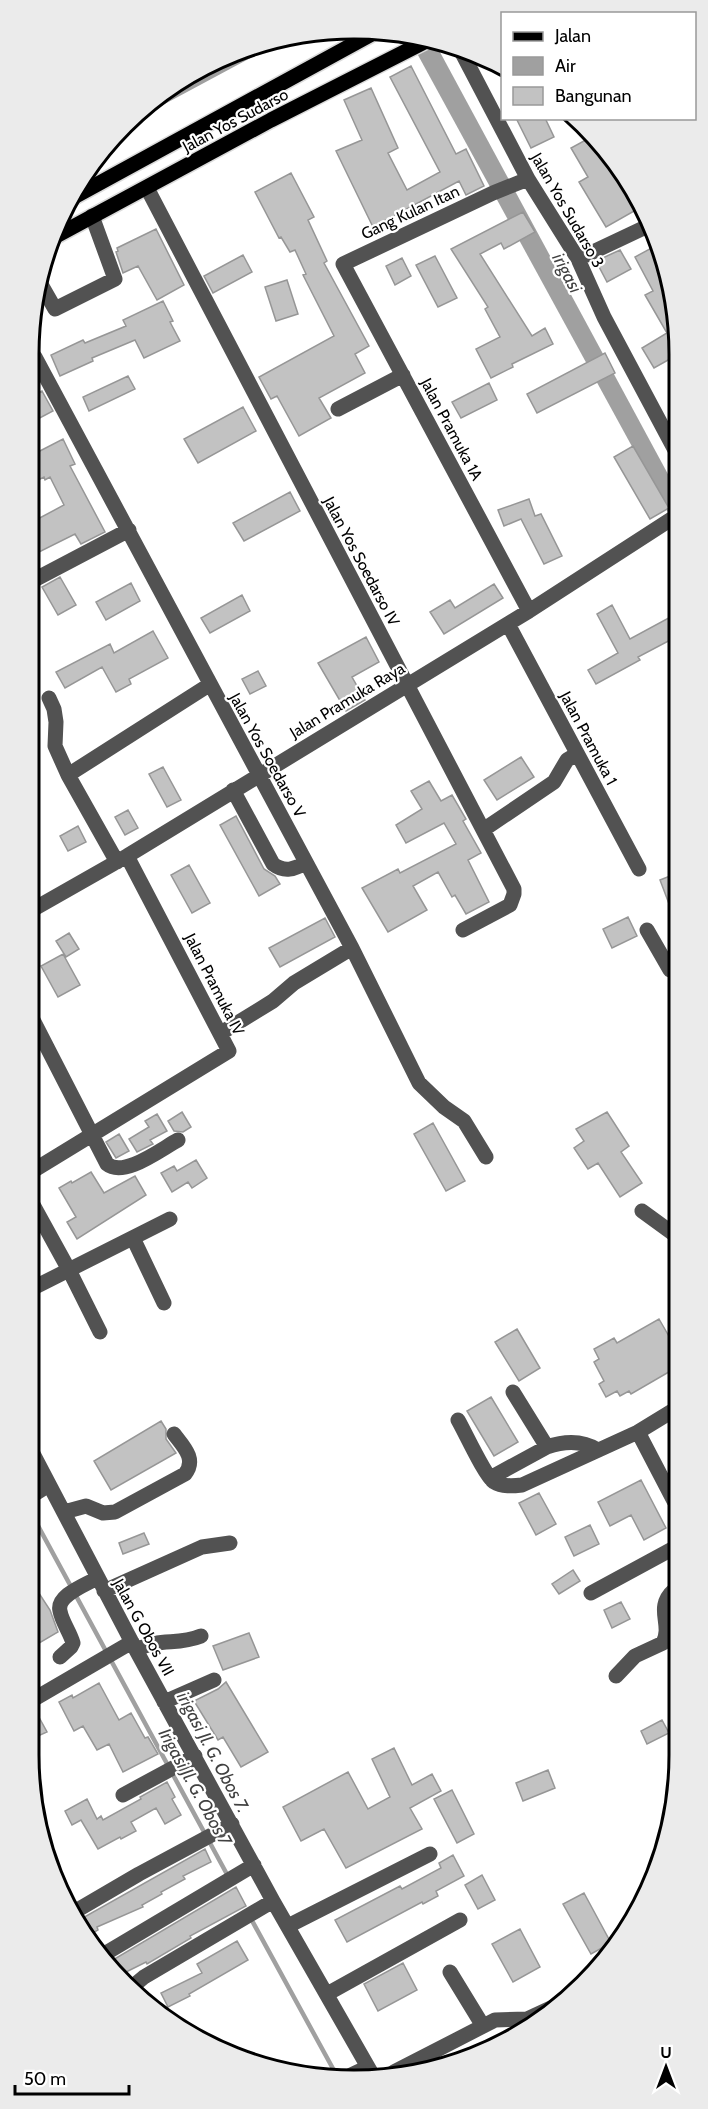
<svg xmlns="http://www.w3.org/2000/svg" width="708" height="2109" viewBox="0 0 708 2109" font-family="Cabin,sans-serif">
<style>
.water{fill:#a0a0a0}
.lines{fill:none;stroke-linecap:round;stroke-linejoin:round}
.stream{stroke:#a0a0a0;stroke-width:4.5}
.building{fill:#c2c2c2;stroke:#969696;stroke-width:1.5}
.major-casing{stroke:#dbdbdb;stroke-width:18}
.minor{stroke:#525252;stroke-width:15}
.major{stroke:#000;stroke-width:15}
.labels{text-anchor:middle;stroke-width:4.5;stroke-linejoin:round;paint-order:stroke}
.street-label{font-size:16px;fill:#000;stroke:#fff}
.water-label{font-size:18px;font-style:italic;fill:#414141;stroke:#fff}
.rim{fill:none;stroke:#000;stroke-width:3}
</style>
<rect width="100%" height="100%" fill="#fff"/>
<!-- water -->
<path class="water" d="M407,35H418L434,41L676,489V527Z"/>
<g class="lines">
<!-- stream -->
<path class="stream" d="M154,102L189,85
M145,112L285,37
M30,1511L229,1878
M250,1917L337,2076"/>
</g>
<!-- building -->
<path class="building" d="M411,66L456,154L466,149L484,186L466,195L459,181L373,227L336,151L362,140L344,100L371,88L398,148L388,153L407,190L440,172L390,77Z
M516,118H545L554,137L531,148Z
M593,136L643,206L606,227L579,182L588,177L571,148Z
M291,173L314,217L308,220L327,261L324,263L369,346L355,354L365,373L319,398L331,418L299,436L277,396L271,399L259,377L334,336L303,275L306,274L295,250L290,252L281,237L279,238L255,192Z
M523,212L535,232L504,249L501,243L480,254L532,336L545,328L553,344L512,364L513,367L491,378L476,349L500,337L485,309L488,307L451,249Z
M156,229L184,285L157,300L138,266L123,273L116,252L118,251L117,248Z
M657,245L677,311V355L654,368L642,348L667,333L645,295L653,291L635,257Z
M620,250L631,269L607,282L596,261Z
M243,255L252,272L213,293L204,276Z
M435,256L457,298L438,307L416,265Z
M402,258L411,276L395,285L386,266Z
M287,280L298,314L276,321L265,287Z
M163,301L173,321L170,322L180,341L144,358L135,340L92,358L93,361L60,376L51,355L83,340L85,343L126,326L123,320Z
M605,353L615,373L537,413L527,394Z
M128,376L135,389L89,411L83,397Z
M489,383L497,400L461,418L452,402Z
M42,391L53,411L34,421V395Z
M243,407L256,431L198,463L184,439Z
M63,439L75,464L70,466L105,532L81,544L75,534L39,552L34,542V521L64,505L50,477L45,480L44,477L34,482V454Z
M633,446L669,508L650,519L614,457Z
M290,492L300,511L244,541L233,523Z
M529,499L535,516L541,514L562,556L544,564L521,519L504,526L498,510Z
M60,577L76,605L58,615L42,587Z
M131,583L140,601L106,620L96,602Z
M494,584L503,598L444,634L430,612L450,600L455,608Z
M242,595L250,611L210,633L201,618Z
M612,605L630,639L676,614V637L638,657L640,660L596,684L588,670L618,653L597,614Z
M153,631L168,658L129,679L131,684L116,692L102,667L65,688L56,672L110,644L114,653Z
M366,637L379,662L352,677L365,700L346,711L318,663Z
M258,671L266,686L250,694L242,679Z
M521,757L534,777L497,800L484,780Z
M163,767L181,800L167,807L149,774Z
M429,781L441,801L452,795L466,819L463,821L481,853L468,860L489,902L466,914L455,895L452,897L438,872L413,886L427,910L388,932L362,888L398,869L400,873L456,844L444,823L406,843L396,825L422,809L411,791Z
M128,810L138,828L125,835L115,817Z
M236,816L264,869L275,876L280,884L259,896L220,825Z
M78,826L86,842L68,851L60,836Z
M189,865L210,903L192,913L171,875Z
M675,874V917H674L660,880Z
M628,917L637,936L612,948L603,929Z
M325,918L335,937L280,967L269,948Z
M69,933L79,949L66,957L56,941Z
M63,954L80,985L58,997L41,966Z
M182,1112L191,1127L183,1132L174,1131L168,1121Z
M607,1112L629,1146L621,1152L642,1183L620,1197L598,1163L588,1169L574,1148L584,1141L576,1129Z
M157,1114L167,1131L150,1140L153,1144L137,1152L129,1139L149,1127L145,1121Z
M433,1123L465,1181L446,1191L414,1134Z
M119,1134L129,1151L116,1158L106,1142Z
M196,1160L207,1178L192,1188L188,1182L172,1192L161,1173L174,1166L177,1171Z
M91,1172L104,1193L135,1176L146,1195L77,1239L67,1222L76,1217L59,1188L71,1181L72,1183Z
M659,1319L674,1345V1369L631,1394L629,1391L620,1396L617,1391L606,1397L599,1384L604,1381L594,1362L599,1359L594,1349L614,1338L617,1343Z
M517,1329L540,1368L519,1381L495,1342Z
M491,1397L518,1442L494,1456L467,1411Z
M161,1421L166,1429V1439L176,1453L111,1490L94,1461Z
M641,1480L666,1528L644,1540L631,1515L610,1526L598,1502Z
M539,1493L556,1524L536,1535L519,1503Z
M590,1525L599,1544L574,1556L565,1537Z
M144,1533L149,1544L123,1554L119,1543Z
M573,1570L580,1581L559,1594L552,1584Z
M29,1578L50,1610L58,1632L29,1649Z
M621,1602L630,1619L612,1628L604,1610Z
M249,1633L259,1657L223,1670L213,1646Z
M226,1682L268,1752L241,1767L223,1737L218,1740L194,1701L218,1689Z
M99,1683L119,1720L131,1713L145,1738L148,1737L158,1754L123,1772L109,1744L97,1750L83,1726L74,1731L59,1702L72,1695L73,1698Z
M35,1710L47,1732L29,1740V1712Z
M662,1720L669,1733L647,1744L641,1731Z
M394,1748L412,1785L432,1774L441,1791L410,1808L422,1829L346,1868L324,1829L301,1841L283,1807L348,1772L368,1809L390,1797L372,1759Z
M548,1770L555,1788L523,1801L516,1783Z
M167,1782L175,1797L172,1799L181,1815L165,1824L156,1808L131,1822L136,1831L121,1839L120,1837L98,1849L81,1820L72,1825L65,1811L87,1799L97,1819L101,1816L103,1820L141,1799L140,1797Z
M452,1790L474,1834L457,1843L434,1799Z
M205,1849L211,1862L183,1876L185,1879L161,1892L162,1894L142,1905L143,1907L97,1927L98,1930L88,1936L79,1920Z
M453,1855L464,1876L436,1891L438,1896L423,1904L422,1902L347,1942L335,1920L400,1886L402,1889L441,1868L439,1863Z
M482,1875L495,1900L478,1909L465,1885Z
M236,1887L246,1906L190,1936L191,1938L147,1964L146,1962L118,1976L110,1970L106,1964Z
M584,1893L611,1943L591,1954L563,1904Z
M520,1929L540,1967L513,1982L492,1944Z
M237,1941L248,1960L189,1994L190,1996L168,2007L161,1993L202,1973L197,1964Z
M403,1963L417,1990L378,2011L364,1984Z"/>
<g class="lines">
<defs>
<path id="major" d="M74,197L370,35
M58,235L271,120L430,39"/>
</defs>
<!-- major casing -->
<use href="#major" class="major-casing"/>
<!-- minor -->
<path class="minor" d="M461,51L528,179L578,259L604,317L676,452
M528,179L493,193L343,264L529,611
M147,188L514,889V894L510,905L463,930
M578,259L650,225
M39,281L55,309L115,279L92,216
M35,357L352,948L419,1083L444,1107L464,1121L486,1157
M338,409L403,375
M34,580L129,530
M508,624L639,869
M49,698L54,709L56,722L55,746L68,775
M233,790L273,864C285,873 294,869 306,863
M483,830L554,782L567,760L577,754
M117,862L68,775L209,685
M32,910L127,856L529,611L676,516
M647,930L670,970
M32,1018L107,1164C124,1178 161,1149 178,1140
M221,1033L273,1001L294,983L352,948
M31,1172L229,1051L127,856
M31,1201L69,1270L100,1332
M642,1211L675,1235
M133,1238L164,1303
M31,1289L170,1219
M513,1392L547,1447C564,1441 582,1440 598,1450
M458,1420C465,1432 485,1476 494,1482C502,1487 513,1486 522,1485L638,1432
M30,1448L136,1650L273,1901L372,2074
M490,1478L547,1447
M30,1497L49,1485
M674,1501L638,1432L674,1410
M64,1512L86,1506L103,1513L115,1512L185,1474C197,1459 183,1446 174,1434
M104,1591L202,1547L230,1543
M591,1593L674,1548
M136,1650C161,1637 176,1646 201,1636
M60,1657L71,1647L73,1643C70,1632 62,1622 60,1611C56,1595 86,1585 97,1578
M616,1676L635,1656L663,1643C673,1624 654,1608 674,1590
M29,1702L132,1642
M164,1702L214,1680
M123,1795L195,1756
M74,1912L139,1874L232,1824
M288,1926L430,1854
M101,1956L254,1865
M450,1972L483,2026
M132,1987L144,1977L273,1901
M327,1994L460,1920
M394,2072L495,2020L527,2019L555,2006
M308,2074L309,2077
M351,2075L368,2067"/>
<!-- major -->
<use href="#major" class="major"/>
</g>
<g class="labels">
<!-- street labels -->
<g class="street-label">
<text transform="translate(235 120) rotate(-28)" y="6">Jalan Yos Sudarso</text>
<text transform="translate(568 210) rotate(60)" y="6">Jalan Yos Sudarso 3</text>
<text transform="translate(410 212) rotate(-25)" y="6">Gang Kulan Itan</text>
<text transform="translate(452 429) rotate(62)" y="6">Jalan Pramuka 1A</text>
<text transform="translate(362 561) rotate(62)" y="6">Jalan Yos Soedarso IV</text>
<text transform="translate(347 700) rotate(-31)" y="6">Jalan Pramuka Raya</text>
<text transform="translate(589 738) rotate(62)" y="6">Jalan Pramuka 1</text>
<text transform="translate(268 755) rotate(61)" y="6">Jalan Yos Soedarso V</text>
<text transform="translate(215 984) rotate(63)" y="6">Jalan Pramuka IV</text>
<text transform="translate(144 1627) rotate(61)" y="6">Jalan G Obos VII</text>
</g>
<!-- water labels -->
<g class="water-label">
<text transform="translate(567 273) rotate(62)" y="6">irigasi</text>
<text transform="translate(213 1752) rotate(62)" y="6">irigasi Jl. G. Obos 7.</text>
<text transform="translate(195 1787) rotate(61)" y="6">Irigasi Jl. G. Obos 7</text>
</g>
</g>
<!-- crop -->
<path d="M0 0H708V2109H0ZM354 39H354A315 315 0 0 1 669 354V1755A315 315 0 0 1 354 2070H354A315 315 0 0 1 39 1755V354A315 315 0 0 1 354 39Z" fill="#ebebeb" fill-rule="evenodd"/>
<path class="rim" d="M354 39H354A315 315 0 0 1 669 354V1755A315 315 0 0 1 354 2070H354A315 315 0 0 1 39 1755V354A315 315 0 0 1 354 39Z"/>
<!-- legend -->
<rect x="501" y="12" width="195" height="108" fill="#ffffff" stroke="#999999" stroke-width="1.5"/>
<rect x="513" y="32" width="30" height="9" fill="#000000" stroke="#999999" stroke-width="1.5"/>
<text x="555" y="42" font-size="18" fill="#000000">Jalan</text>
<rect x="513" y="57" width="30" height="18" fill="#a0a0a0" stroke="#999999" stroke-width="1.5"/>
<text x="555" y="72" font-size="18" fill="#000000">Air</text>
<rect x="513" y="87" width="30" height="18" fill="#c2c2c2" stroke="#999999" stroke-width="1.5"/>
<text x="555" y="102" font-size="18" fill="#000000">Bangunan</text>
<!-- north arrow -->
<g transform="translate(666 2067)" stroke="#ffffff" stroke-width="4.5" paint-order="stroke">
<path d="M0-4.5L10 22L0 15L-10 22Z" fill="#000000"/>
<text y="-9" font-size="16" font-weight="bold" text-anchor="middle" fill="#000000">U</text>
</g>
<!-- scale -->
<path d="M15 2085v9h114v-9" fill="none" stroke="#000000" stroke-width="3"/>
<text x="24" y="2085" font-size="18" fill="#000000" stroke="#ffffff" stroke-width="4.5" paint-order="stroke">50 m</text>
</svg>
